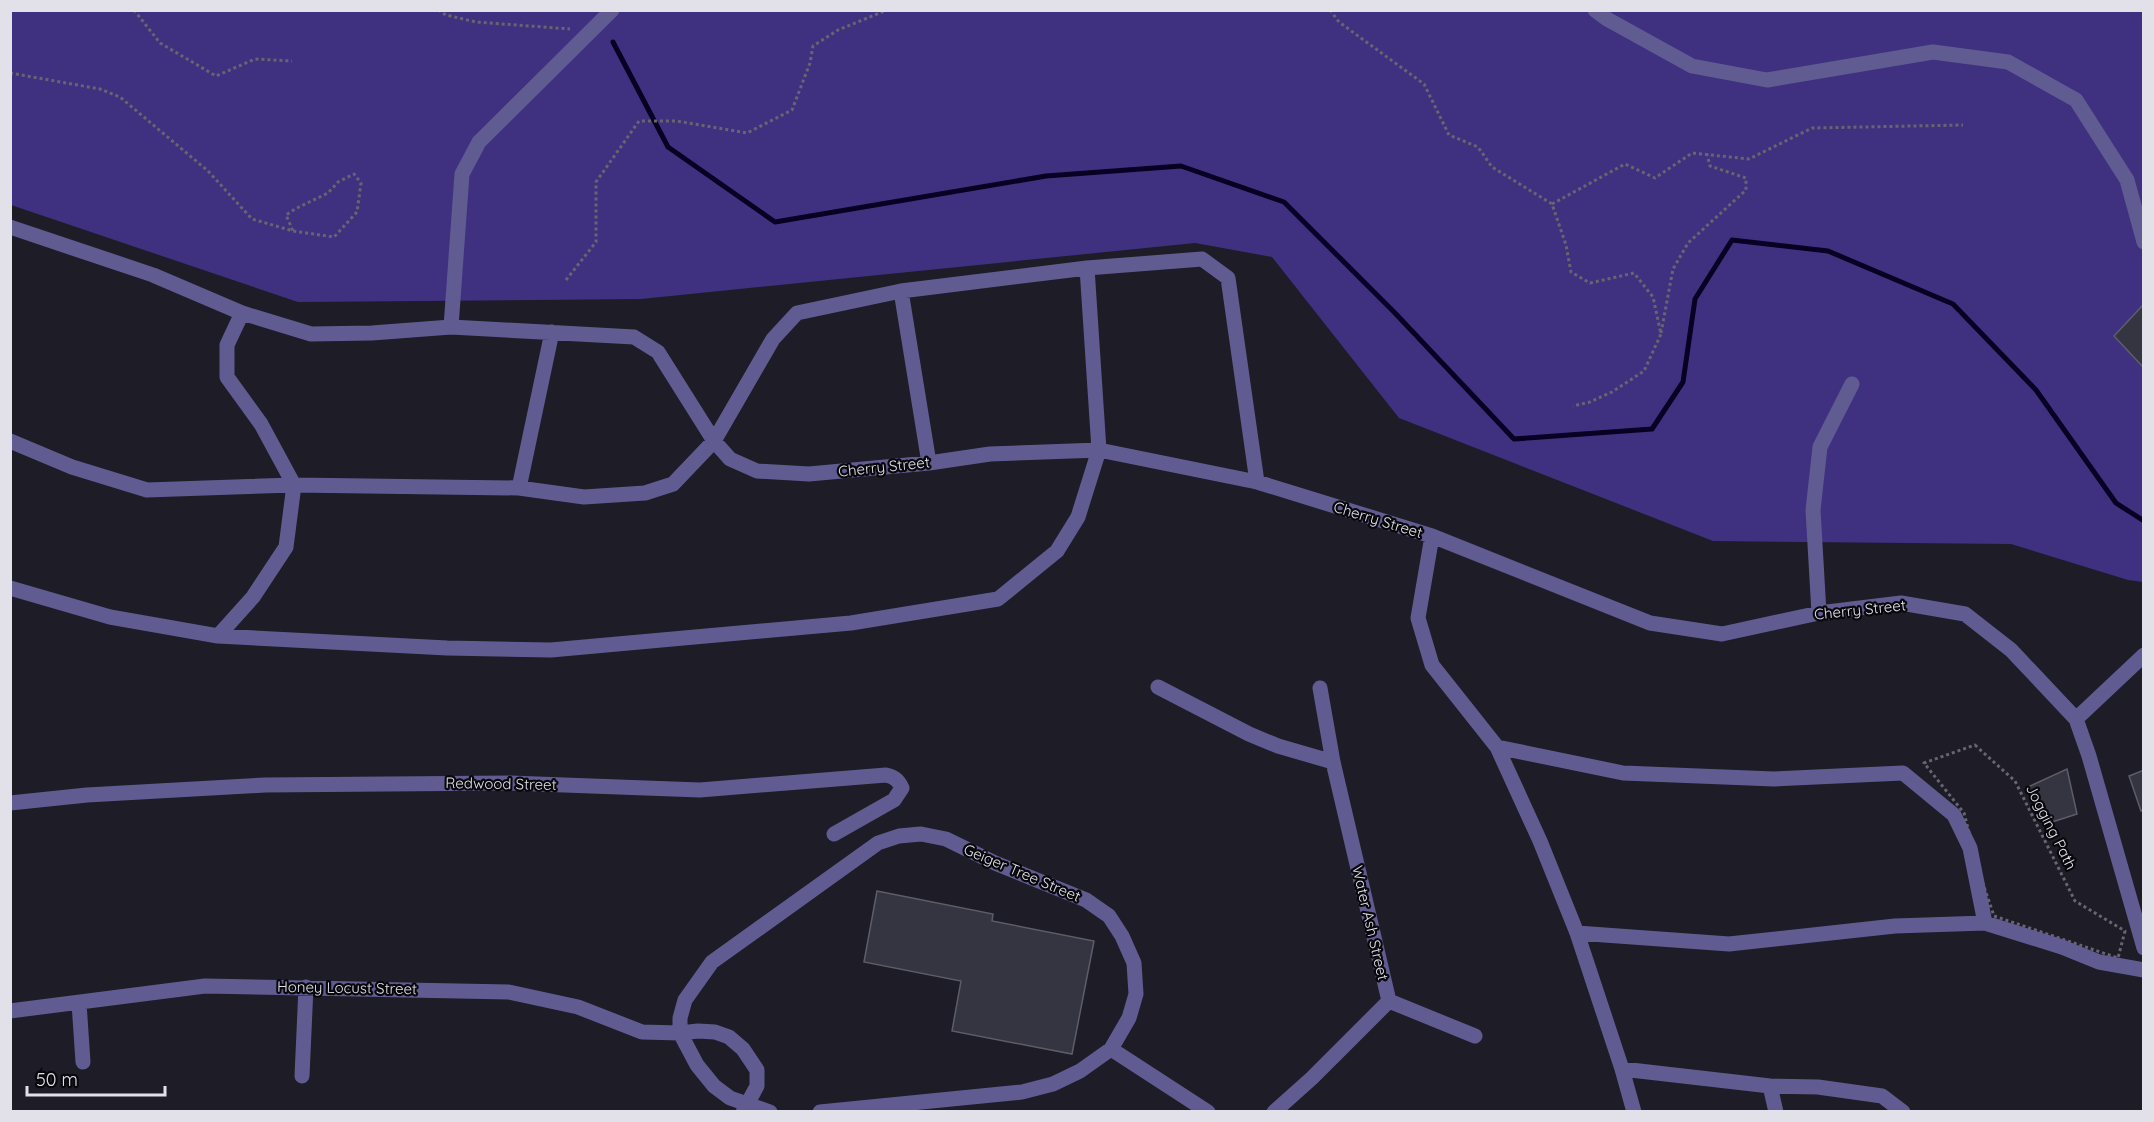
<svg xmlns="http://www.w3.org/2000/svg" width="2154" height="1122" viewBox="0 0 2154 1122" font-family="Quicksand,sans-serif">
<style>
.green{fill:#3f3180}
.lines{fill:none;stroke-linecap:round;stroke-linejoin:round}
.stream{stroke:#070022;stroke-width:5}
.building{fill:#353541;stroke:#5d5d6a;stroke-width:1.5}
.path{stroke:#676670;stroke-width:3;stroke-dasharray:3 3;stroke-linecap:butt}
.minor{stroke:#605c92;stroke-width:15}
.labels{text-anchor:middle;stroke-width:4.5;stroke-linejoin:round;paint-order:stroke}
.street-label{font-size:15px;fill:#e2e1e9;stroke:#08070c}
</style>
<rect width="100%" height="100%" fill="#1d1c27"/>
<!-- green -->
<path class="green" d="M11,11H2143V582L2128,580L2011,544L1713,541L1399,418L1272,257L1195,243L641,299L298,302L11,205Z"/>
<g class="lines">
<!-- stream -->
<path class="stream" d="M613,42L668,147L775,222L1046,176L1181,166L1284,202L1394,312L1514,439L1652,429L1683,382L1695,299L1732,240L1828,251L1953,304L2036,390L2116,503L2144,521"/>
</g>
<!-- building -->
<path class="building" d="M2144,304V368L2114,336Z
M2067,769L2077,814L2043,825L2028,787Z
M2144,770V810L2141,811L2129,776Z
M877,891L993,914L992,921L1094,941L1072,1054L952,1031L961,981L864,962Z"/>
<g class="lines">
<!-- path -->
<path class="path" d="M134,10L160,43L216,76L255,59L292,61
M438,10L446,15L476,22L570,29
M1330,10L1339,22L1424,84L1449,135L1478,147L1492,167L1552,204L1566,245L1571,272L1590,283L1634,273L1653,297L1661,334L1644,371L1612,392L1590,402L1573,406
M10,73L100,89L120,97L208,171L252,219L293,231L334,237L357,212L361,183L354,174L338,182L328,193L295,209L286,215L293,231
M1552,204L1625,164L1655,178L1692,153L1749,159L1812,128L1963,125
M566,280L596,242V182L639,121H677L747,133L792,110L810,63L813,46L838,30L887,10
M1661,333L1673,269L1688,243L1746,190V178L1710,166L1707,154
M1975,745L2015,781L2075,901L2125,931L2118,958L1994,916L1981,878L1964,813L1924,763Z"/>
<!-- minor -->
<path class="minor" d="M1595,10L1607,19L1692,66L1767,80L1933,52L2008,62L2076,100L2127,180L2144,242
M10,227L153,275L242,313L311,334L372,333L451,327L634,337L658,352L714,441L730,459L757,471L809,474L929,463L990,454L1099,450L1257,482L1432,536L1650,623L1722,634L1819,613L1901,603L1965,614L2011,650L2076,719L2089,756L2144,948
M901,291L929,463
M451,327L462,174L479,142L612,10
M10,441L72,467L147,490L294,485L519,488L584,497L645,493L673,484L714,441L773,339L797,313L901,291L1087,268L1202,259L1228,278L1257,482
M519,488L552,332
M1432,536L1418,618L1432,665L1497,747L1540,841L1577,933L1622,1069L1634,1112
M10,588L110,617L218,636L447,648L551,650L851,623L998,599L1057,551L1078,517L1099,450L1087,268
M1819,613L1813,510L1820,447L1852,384
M218,636L253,597L286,547L294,485L261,424L227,377V345L242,313
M1158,687L1249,734L1278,746L1333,762
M1320,688L1333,762L1389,1001
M2076,719L2144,655
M1497,747L1623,773L1774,779L1903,773L1954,815L1970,848L1985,923
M10,803L87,795L265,785L510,783L700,790L886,775C894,777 898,779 902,788L894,800L834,834
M1577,933L1729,944L1895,926L1985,923L2062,947L2099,962L2144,970
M1389,1001L1475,1036
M79,1003L83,1062
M10,1011L205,986L509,992L578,1007L642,1032L680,1033L698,1031L715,1032L729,1037L743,1049L757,1070V1086L743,1112
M1111,1049L1208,1112
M1622,1069L1770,1086L1818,1087L1882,1096L1903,1112
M302,1076L306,987
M1770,1086L1776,1112
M770,1112L730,1098L714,1086L697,1065L680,1033V1018L685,1000L712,962L878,843L899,836L921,834L946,839L995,863L1086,900L1109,916L1122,936L1134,963L1136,994L1129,1018L1111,1049L1080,1071L1053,1084L1022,1092L820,1112
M1274,1112L1312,1078L1389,1001"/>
</g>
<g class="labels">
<!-- street labels -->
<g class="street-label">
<text transform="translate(884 467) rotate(-6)" y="5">Cherry Street</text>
<text transform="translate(1378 520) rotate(17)" y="5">Cherry Street</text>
<text transform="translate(1860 610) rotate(-6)" y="5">Cherry Street</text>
<text transform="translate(501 784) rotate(1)" y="5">Redwood Street</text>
<text transform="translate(2051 827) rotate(63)" y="5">Jogging Path</text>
<text transform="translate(1022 873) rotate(23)" y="5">Geiger Tree Street</text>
<text transform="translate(1370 923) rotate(77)" y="5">Water Ash Street</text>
<text transform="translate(347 988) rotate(1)" y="5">Honey Locust Street</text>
</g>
</g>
<!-- border -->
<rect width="2154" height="1122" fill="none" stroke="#e2e1e9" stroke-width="24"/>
<!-- scale -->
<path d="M27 1086v9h138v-9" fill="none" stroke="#e2e1e9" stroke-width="3"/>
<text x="36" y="1086" font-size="18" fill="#e2e1e9" stroke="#08070c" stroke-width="4.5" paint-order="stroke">50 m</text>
</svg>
